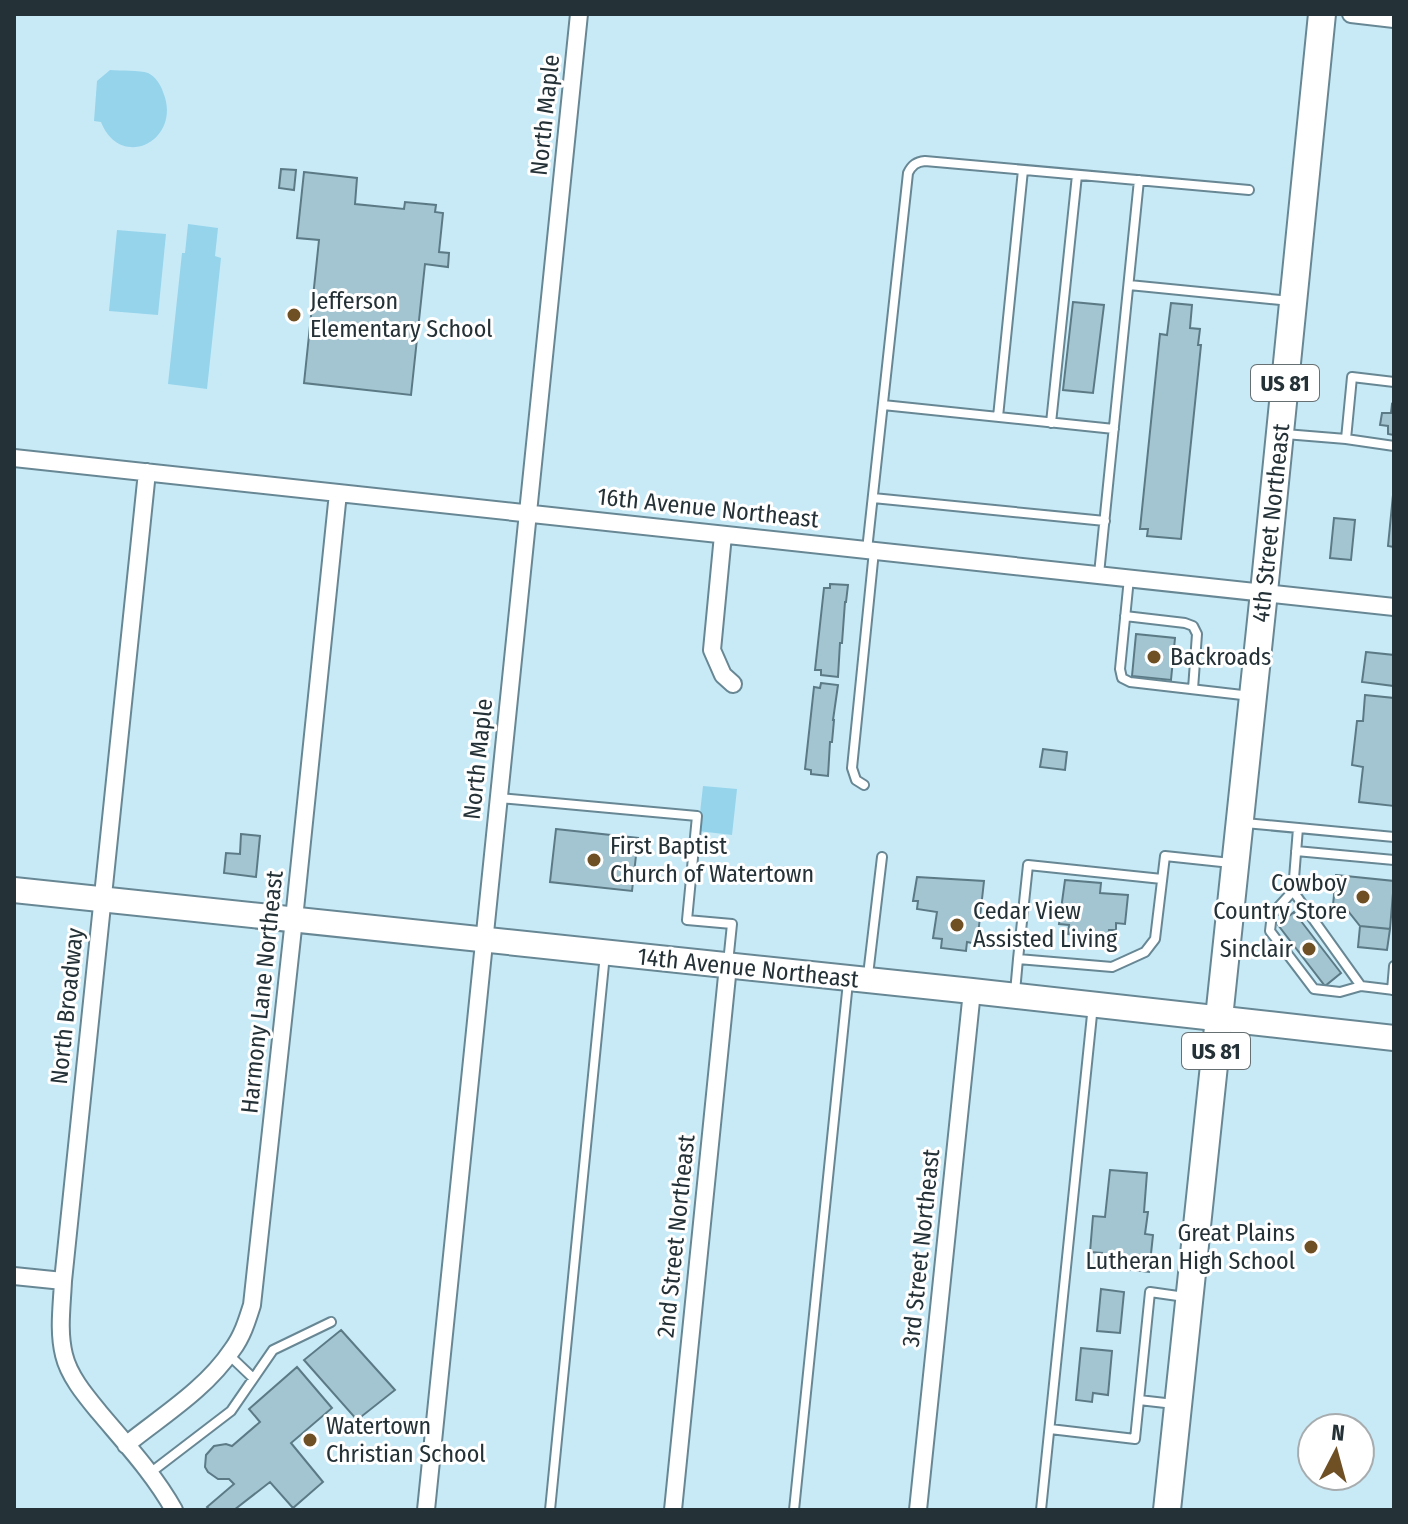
<svg xmlns="http://www.w3.org/2000/svg" width="1408" height="1524" viewBox="0 0 1408 1524" font-family="'Fira Sans Condensed',sans-serif">
<style>
.green{fill:#96d4eb}
.building{fill:#a3c5d1;stroke:#5b7a86;stroke-width:2}
.lines{fill:none;stroke-linecap:round;stroke-linejoin:round}
.lane-casing{stroke:#688794;stroke-width:12}
.street-casing{stroke:#688794;stroke-width:20}
.secondary-casing{stroke:#688794;stroke-width:28}
.primary-casing{stroke:#688794;stroke-width:30}
.lane{stroke:#fff;stroke-width:8}
.street{stroke:#fff;stroke-width:16}
.secondary{stroke:#fff;stroke-width:24}
.primary{stroke:#fff;stroke-width:26}
.poi-dot{fill:#6f5025;stroke:#fff;stroke-width:3}
.labels{text-anchor:middle;stroke-width:6;stroke-linejoin:round;paint-order:stroke}
.shield{fill:#fff;stroke:#666f72;stroke-width:2}
.shield-label{font-size:22px;font-weight:bold;fill:#243136}
.street-label{font-size:24px;fill:#243136;stroke:#fff}
.poi-label{font-size:24px;fill:#243136;stroke:#fff;text-anchor:start}
</style>
<rect width="100%" height="100%" fill="#c8eaf7"/>
<!-- green -->
<path class="green" d="M110,70C120,71 140,70 148,73C155,76 161,85 163,92C183,140 121,172 101,122L94,121L97,81Z
M188,224L218,228L215,256L221,258L207,389L168,384L182,253H185Z
M117,230L166,234L158,315L109,311Z
M703,786L737,789L732,835L698,831Z"/>
<!-- building -->
<path class="building" d="M281,169L296,170L294,190L279,188Z
M304,172L357,178L355,204L404,209L405,202L436,205L435,212L443,213L439,252L449,253L448,267L425,264L411,395L304,383L319,240L297,238Z
M1073,302L1104,305L1093,393L1063,390Z
M1171,303L1192,305L1190,328L1200,329L1198,345H1201L1181,539L1147,536L1148,529H1140L1160,334L1167,335Z
M1392,404L1394,405V435L1388,434V426L1380,425L1382,413H1391Z
M1393,495H1394V547L1388,546Z
M1334,518L1355,520L1351,560L1330,558Z
M830,584L848,585L846,602H845L842,643H840L838,677L821,675V670H815L824,588H830Z
M1136,634L1175,638L1171,680L1132,676Z
M1366,652L1394,655V686L1362,682Z
M821,683L838,685L833,720H834L832,742H830L828,776L811,774V770L805,769L814,687L820,688Z
M1365,695L1394,698V806L1359,802L1363,767L1352,765L1357,721H1363Z
M1043,749L1067,752L1065,770L1040,767Z
M556,829L638,838L632,891L550,882Z
M241,834L260,836L256,877L224,873L226,853L240,854Z
M1336,875L1394,881L1390,929L1360,926L1344,906L1333,905Z
M917,877L984,881L977,944L967,942L966,951L941,948L942,939L933,938L937,912L917,909L918,901H913Z
M1065,880L1101,883L1100,893L1128,895L1125,924L1116,923V930H1109L1108,938L1068,934L1069,925L1059,924Z
M1294,912L1341,973L1325,986L1278,925Z
M1360,926L1390,929L1387,950L1358,947Z
M1110,1170L1147,1173L1144,1212H1148L1145,1234L1153,1235L1149,1272L1101,1266L1102,1253L1090,1252L1093,1216L1105,1217Z
M1101,1289L1124,1292L1120,1333L1097,1331Z
M341,1330L395,1390L357,1420L304,1360Z
M1081,1348L1112,1351L1108,1395L1093,1393L1092,1402L1076,1400Z
M297,1367L332,1408L291,1443L323,1482L293,1508L270,1482L234,1510H210L207,1507L234,1484L229,1479H218L208,1472L205,1467L206,1455L214,1446L226,1444L232,1446L260,1422L249,1409Z"/>
<g class="lines">
<defs>
<path id="lane" d="M1129,285L1291,301
M883,405L1114,429
M998,417L1023,170
M1051,423L1077,175
M1285,434L1346,439L1352,377L1394,382
M1346,439L1394,446
M873,498L1105,521
M867,550L908,173C912,165 916,162 925,161L1249,190
M1099,574L1139,180
M1129,578L1120,669L1122,678L1130,682L1251,696
M1125,616L1185,623L1193,626L1197,634L1193,689
M864,785L856,780L852,768L874,551
M499,798L697,816L687,920L732,924L728,963
M1245,823L1394,837
M1298,828L1293,891L1361,986L1394,990
M1296,851L1394,860
M1293,891L1272,914L1270,931L1314,989L1340,992L1361,986
M1018,959L1028,865L1162,879
M868,975L882,857
M1392,990L1394,966
M1015,992L1018,959L1112,967L1145,952L1155,939L1165,856L1231,863
M229,1355L253,1378
M1139,1400L1174,1404
M1050,1429L1135,1439L1150,1292L1185,1297
M150,1473L231,1411L273,1350L331,1322
M550,1510L605,954
M794,1510L848,982
M1041,1510L1093,1005"/>
<path id="street" d="M1351,14L1394,19
M14,458L1394,607
M147,472L63,1281C62,1305 58,1331 64,1355C69,1376 85,1395 99,1412C125,1443 154,1474 174,1510
M723,535L712,650L723,675L733,684
M14,1276L63,1281
M126,1445C162,1416 206,1389 232,1350C242,1337 247,1321 252,1305L294,919L338,493
M426,1510L579,14
M673,1510L728,966
M918,1510L972,991"/>
<path id="secondary" d="M14,890L972,991L1394,1038"/>
<path id="primary" d="M1167,1510L1264,592L1322,14"/>
</defs>
<!-- lane casing -->
<use href="#lane" class="lane-casing"/>
<!-- street casing -->
<use href="#street" class="street-casing"/>
<!-- secondary casing -->
<use href="#secondary" class="secondary-casing"/>
<!-- primary casing -->
<use href="#primary" class="primary-casing"/>
<!-- lane -->
<use href="#lane" class="lane"/>
<!-- street -->
<use href="#street" class="street"/>
<!-- secondary -->
<use href="#secondary" class="secondary"/>
<!-- primary -->
<use href="#primary" class="primary"/>
</g>
<!-- markers -->
<g class="poi-dot">
<circle cx="294" cy="315" r="8"/>
<circle cx="1154" cy="657" r="8"/>
<circle cx="594" cy="860" r="8"/>
<circle cx="1363" cy="897" r="8"/>
<circle cx="957" cy="925" r="8"/>
<circle cx="1309" cy="949" r="8"/>
<circle cx="1311" cy="1247" r="8"/>
<circle cx="310" cy="1440" r="8"/>
</g>
<g class="labels">
<!-- shield labels -->
<g class="shield">
<rect x="1251" y="365" width="68" height="36" rx="6"/>
<rect x="1182" y="1033" width="68" height="36" rx="6"/>
</g>
<g class="shield-label">
<text x="1285" y="391">US 81</text>
<text x="1216" y="1059">US 81</text>
</g>
<!-- street labels -->
<g class="street-label">
<text transform="translate(545 115) rotate(-84)" y="8">North Maple</text>
<text transform="translate(708 508) rotate(6)" y="8">16th Avenue Northeast</text>
<text transform="translate(1271 523) rotate(-84)" y="8">4th Street Northeast</text>
<text transform="translate(478 759) rotate(-84)" y="8">North Maple</text>
<text transform="translate(748 968) rotate(6)" y="8">14th Avenue Northeast</text>
<text transform="translate(262 992) rotate(-84)" y="8">Harmony Lane Northeast</text>
<text transform="translate(67 1006) rotate(-84)" y="8">North Broadway</text>
<text transform="translate(676 1236) rotate(-84)" y="8">2nd Street Northeast</text>
<text transform="translate(921 1248) rotate(-84)" y="8">3rd Street Northeast</text>
</g>
<!-- poi labels -->
<g class="poi-label">
<text x="310" y="309">Jefferson<tspan x="310" dy="28">Elementary School</tspan></text>
<text x="1170" y="665">Backroads</text>
<text x="610" y="854">First Baptist<tspan x="610" dy="28">Church of Watertown</tspan></text>
<text x="1347" y="891" text-anchor="end">Cowboy<tspan x="1347" dy="28">Country Store</tspan></text>
<text x="973" y="919">Cedar View<tspan x="973" dy="28">Assisted Living</tspan></text>
<text x="1293" y="957" text-anchor="end">Sinclair</text>
<text x="1295" y="1241" text-anchor="end">Great Plains<tspan x="1295" dy="28">Lutheran High School</tspan></text>
<text x="326" y="1434">Watertown<tspan x="326" dy="28">Christian School</tspan></text>
</g>
</g>
<!-- border -->
<rect width="1408" height="1524" fill="none" stroke="#243136" stroke-width="32"/>
<!-- north arrow -->
<g transform="translate(1336 1452) rotate(6)"><circle r="38" fill="#ffffff" stroke="#a7adaf" stroke-width="2"/>
<path d="M0-6L14 30L0 20L-14 30Z" fill="#6f5025"/>
<text y="-12" font-size="22" font-weight="bold" text-anchor="middle" fill="#243136">N</text>
</g>
</svg>
